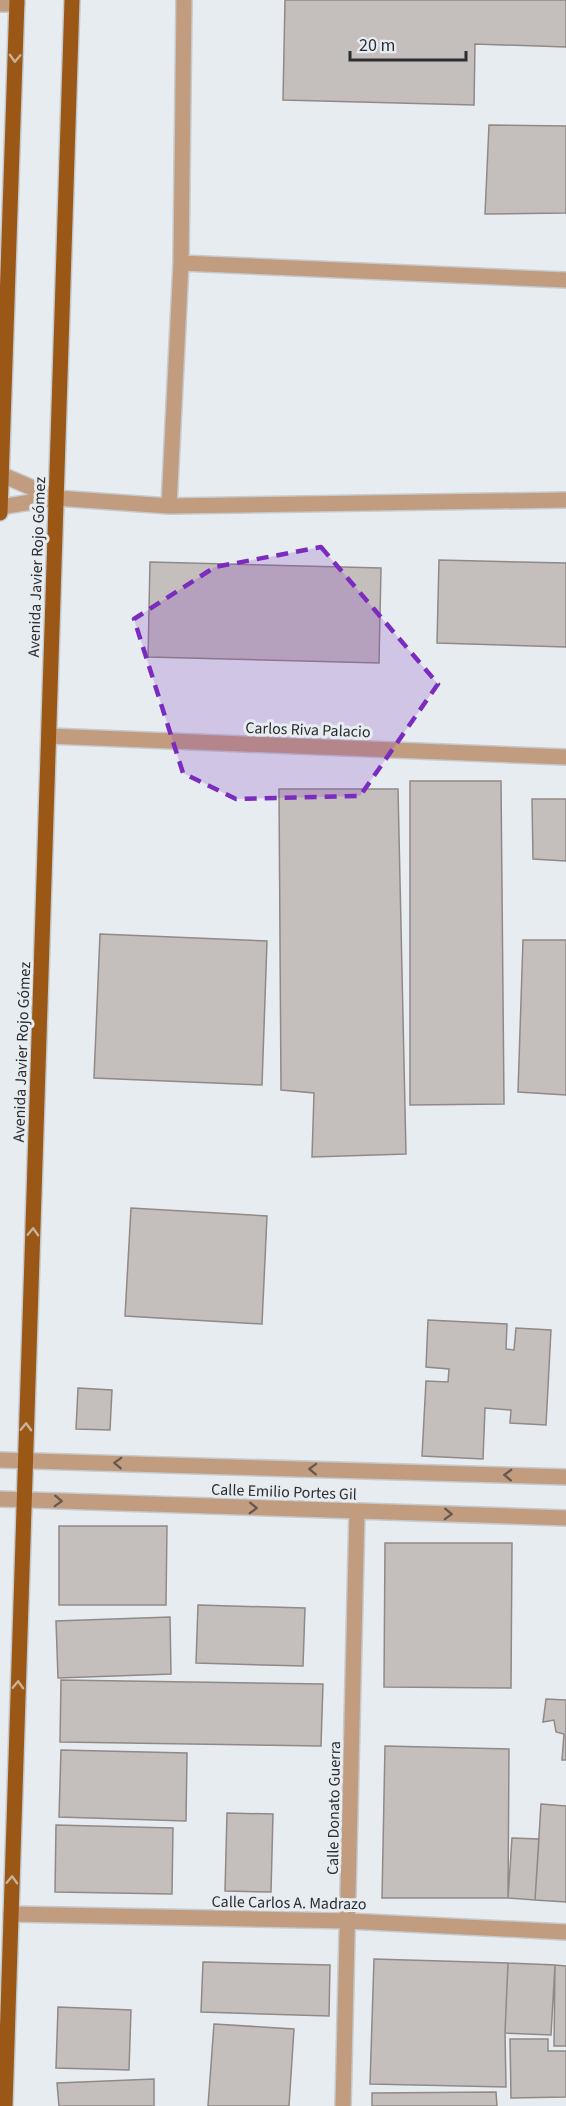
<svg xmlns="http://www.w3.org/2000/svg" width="566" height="2106" viewBox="0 0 566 2106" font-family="'Source Sans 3',sans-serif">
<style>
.building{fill:#c4bebd;stroke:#908988;stroke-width:1.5}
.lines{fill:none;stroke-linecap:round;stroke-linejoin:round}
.minor-casing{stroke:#c5cace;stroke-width:18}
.major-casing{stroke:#c5cace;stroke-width:18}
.minor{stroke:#c29c7f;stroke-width:15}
.major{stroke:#9a5715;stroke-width:15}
.oneway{stroke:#c8b099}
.oneway2{stroke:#67594f}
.marked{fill:#7b2cbf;fill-opacity:0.2;stroke:#7b2cbf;stroke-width:4.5;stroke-dasharray:12 8;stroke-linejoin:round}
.labels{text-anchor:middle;stroke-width:6;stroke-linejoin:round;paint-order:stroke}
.street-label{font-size:16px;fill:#2b2d2f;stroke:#e7ecf1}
</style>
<rect width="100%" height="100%" fill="#e7ecf1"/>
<!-- building -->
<path class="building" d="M285,0H566V47L475,44L474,105L283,100Z
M489,125L566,126V213L485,214Z
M439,560L566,563V647L437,643Z
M150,562L381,568L379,663L148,657Z
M410,781H501L504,1104L410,1105Z
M279,789H398L406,1154L312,1157L314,1093L281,1090Z
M532,799H566V861L533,859Z
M100,934L267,941L262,1085L94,1078Z
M523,940H566V1095L518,1092Z
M131,1208L267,1216L262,1324L125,1316Z
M428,1320L507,1324L506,1349L514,1350L516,1328L551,1330L546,1425L510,1423L511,1410L485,1408L483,1459L422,1456L426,1381L448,1382L449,1369L426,1367Z
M78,1388L112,1390L110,1430L76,1429Z
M59,1526H167L166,1605H59Z
M385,1543H512L511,1688L384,1687Z
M198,1605L305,1608L303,1666L196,1663Z
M170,1617L171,1674L58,1678L56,1621Z
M61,1680L323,1684L321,1746L60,1742Z
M546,1699L566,1700V1760H562L564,1734L556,1732L554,1720L543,1722Z
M385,1746L509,1749L508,1898H382Z
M61,1750L187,1753L186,1821L59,1817Z
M541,1804L566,1806V1902L535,1900Z
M227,1813L273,1814L271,1892L225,1891Z
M56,1825L173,1828L172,1894L55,1892Z
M512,1838L539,1839L535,1900L508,1898Z
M374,1959L508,1963L505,2033L506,2087L370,2084Z
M203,1962L330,1965L329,2016L201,2012Z
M508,1963L555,1965L551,2035L505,2033Z
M555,1965L566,1966V2046H554Z
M58,2007L131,2010L129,2070L56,2068Z
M214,2024L294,2029L289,2106H208Z
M510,2039H548V2051H566V2097L511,2098Z
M154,2079V2106H59L57,2083Z
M496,2092L497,2106H372V2093Z"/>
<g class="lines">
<defs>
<path id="minor" d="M0,4H17
M181,263L566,280
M0,474L56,498
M169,506L181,263L184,0
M0,507L56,498L169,506L566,500
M49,736L566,757
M0,1460L566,1477
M0,1499L566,1518
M11,1914L348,1921L566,1932
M343,2106L357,1511"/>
<path id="major" d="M0,513L17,0
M5,2106L72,0"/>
</defs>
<!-- minor casing -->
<use href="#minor" class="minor-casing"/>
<!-- major casing -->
<use href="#major" class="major-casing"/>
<!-- minor -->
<use href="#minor" class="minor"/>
<!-- major -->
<use href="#major" class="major"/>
</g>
<!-- one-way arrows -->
<defs><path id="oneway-chevron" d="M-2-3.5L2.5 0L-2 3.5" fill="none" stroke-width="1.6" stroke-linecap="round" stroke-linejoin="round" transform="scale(1.5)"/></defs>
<g class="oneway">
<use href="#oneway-chevron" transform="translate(15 58) rotate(92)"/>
<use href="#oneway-chevron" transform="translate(33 1232) rotate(-88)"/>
<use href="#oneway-chevron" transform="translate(26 1427) rotate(-88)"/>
<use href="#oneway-chevron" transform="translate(18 1685) rotate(-88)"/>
<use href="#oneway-chevron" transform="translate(12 1880) rotate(-88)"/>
</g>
<g class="oneway2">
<use href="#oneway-chevron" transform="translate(118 1463) rotate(-178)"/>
<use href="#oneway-chevron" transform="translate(313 1469) rotate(-178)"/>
<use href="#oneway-chevron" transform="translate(508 1475) rotate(-178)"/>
<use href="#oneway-chevron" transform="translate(58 1501) rotate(2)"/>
<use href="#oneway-chevron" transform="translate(253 1508) rotate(2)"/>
<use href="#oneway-chevron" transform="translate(448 1514) rotate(2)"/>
</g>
<!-- marked area -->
<path class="marked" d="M321,547L438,684L360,796L236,799L183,773L134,619L215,567Z"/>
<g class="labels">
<!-- street labels -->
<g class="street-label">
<text transform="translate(36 567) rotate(-88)" y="6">Avenida Javier Rojo Gómez</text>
<text transform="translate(308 729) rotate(2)" y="6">Carlos Riva Palacio</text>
<text transform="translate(21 1052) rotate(-88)" y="6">Avenida Javier Rojo Gómez</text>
<text transform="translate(284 1491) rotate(2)" y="6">Calle Emilio Portes Gil</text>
<text transform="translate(333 1808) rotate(-89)" y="6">Calle Donato Guerra</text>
<text transform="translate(289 1902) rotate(1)" y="6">Calle Carlos A. Madrazo</text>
</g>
</g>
<!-- scale -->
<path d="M350 51v9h116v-9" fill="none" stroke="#2b2d2f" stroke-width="3"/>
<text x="359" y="51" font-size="18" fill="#2b2d2f" stroke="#e7ecf1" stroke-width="4.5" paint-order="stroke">20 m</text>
</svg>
